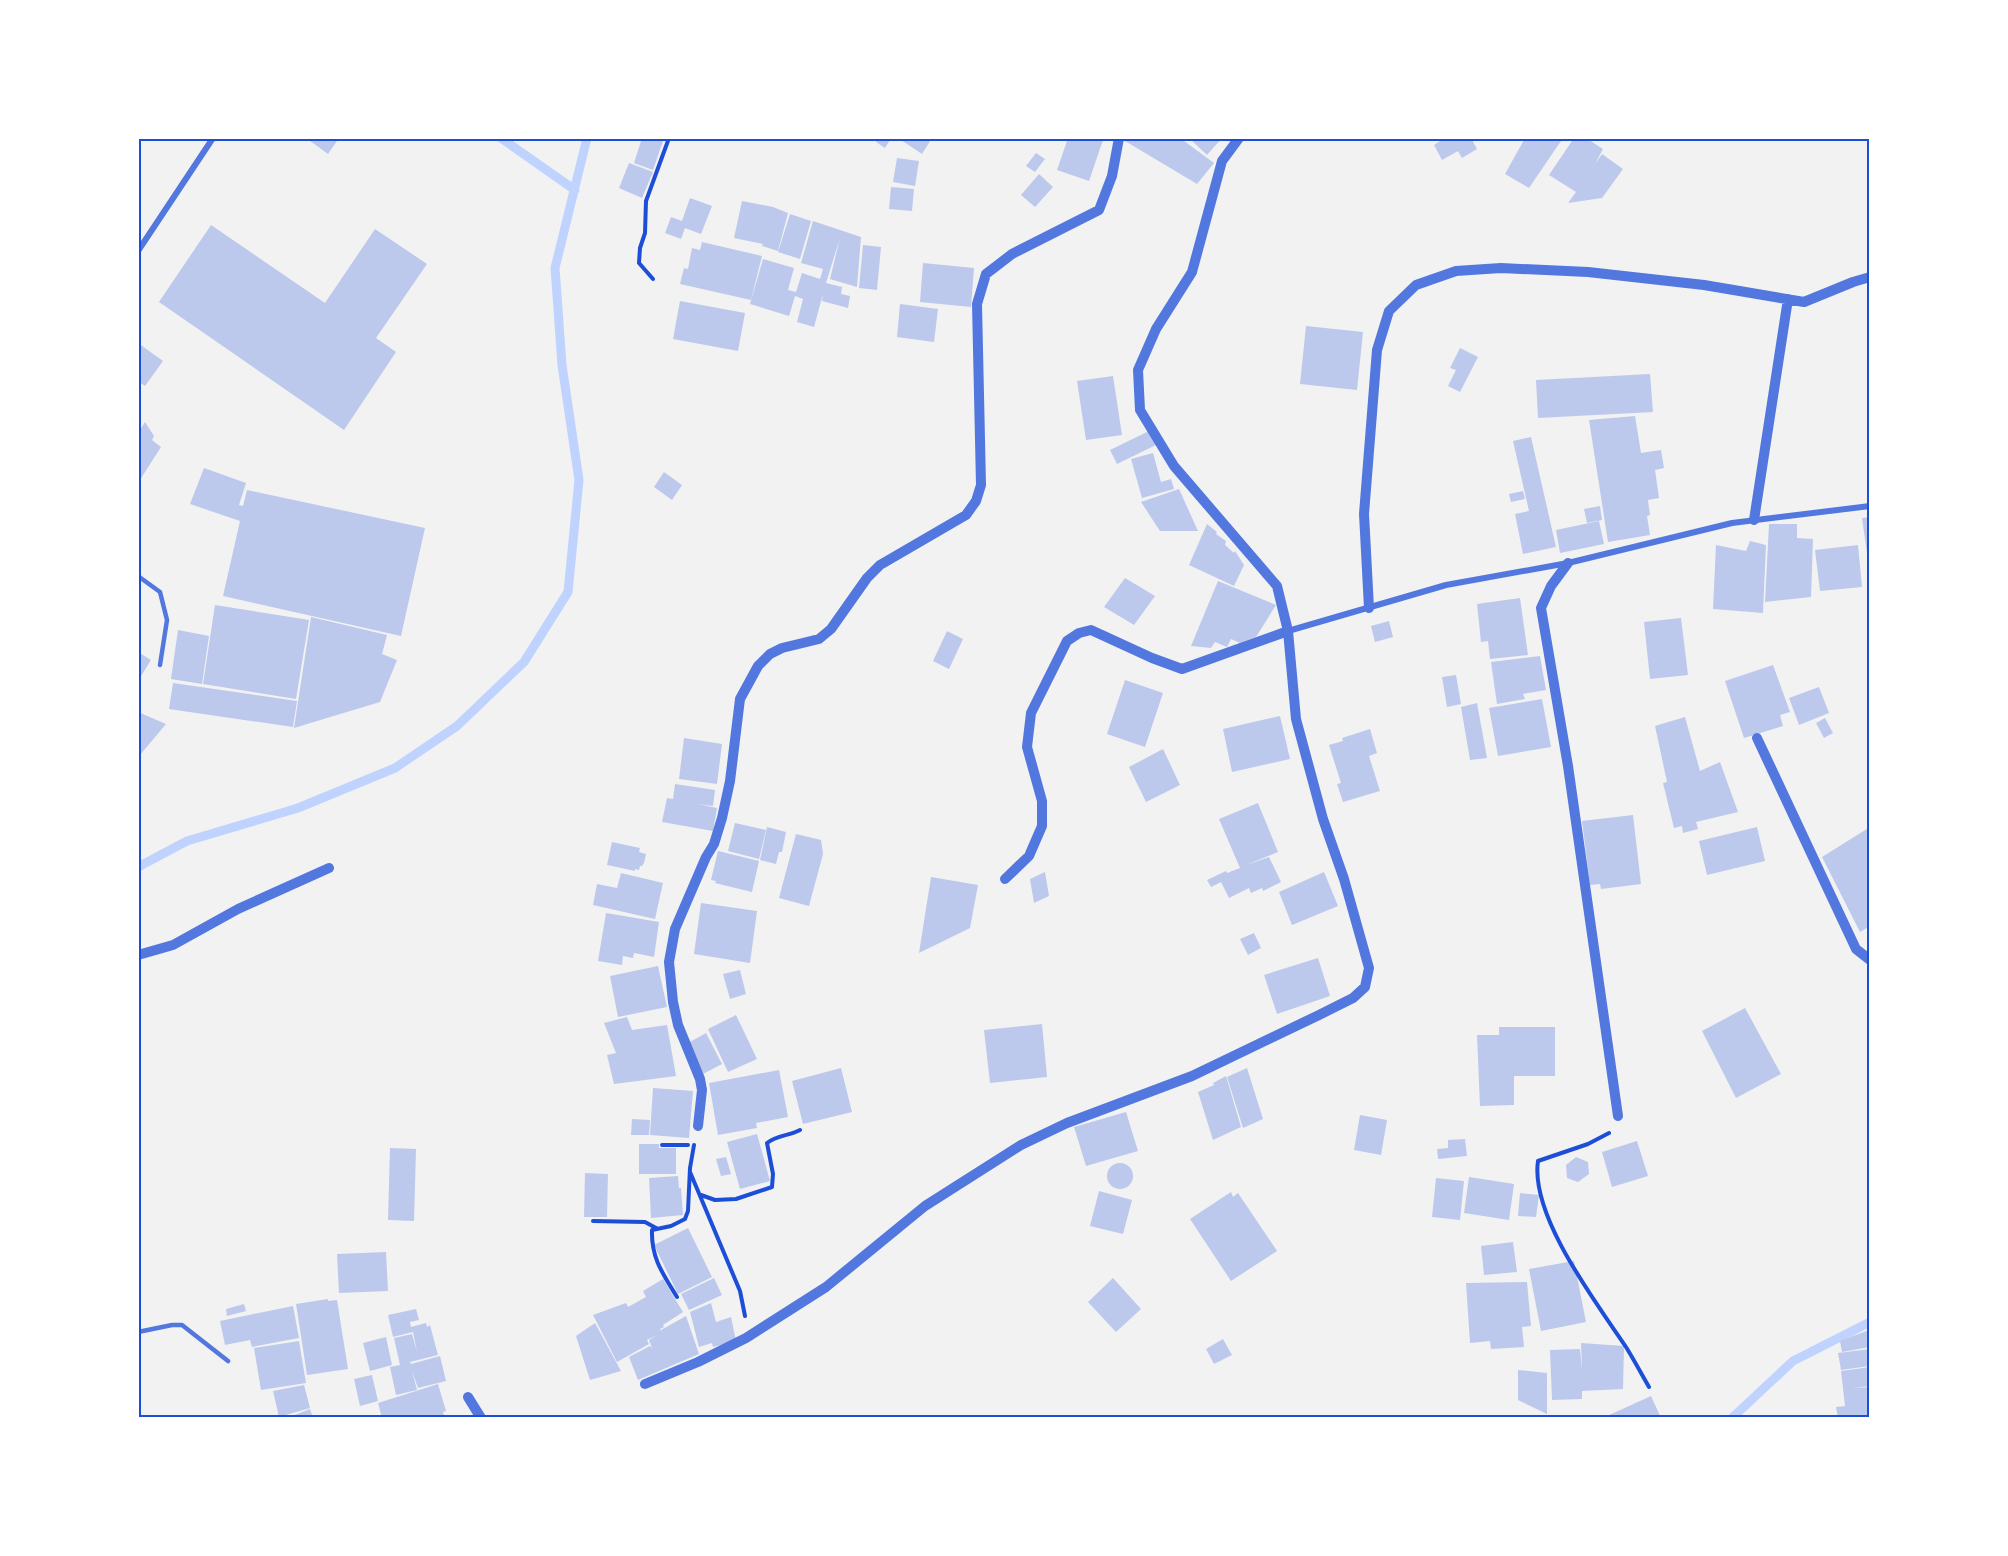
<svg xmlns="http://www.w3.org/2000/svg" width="2008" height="1556" viewBox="0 0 2008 1556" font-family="'Work Sans',sans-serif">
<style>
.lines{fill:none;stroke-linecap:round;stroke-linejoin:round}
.stream{stroke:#bfd3fe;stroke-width:9}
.building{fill:#bdc9ec}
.path{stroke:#1d4ed8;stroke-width:4}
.service{stroke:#5277de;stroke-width:4.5}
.minor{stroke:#5277de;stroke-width:6}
.tertiary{stroke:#5277de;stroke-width:10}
.neatline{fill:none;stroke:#1d4ed8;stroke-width:2}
</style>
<rect width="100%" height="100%" fill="#f2f2f2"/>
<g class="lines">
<!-- stream -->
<path class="stream" d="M501,138L575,190
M138,867L187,841L298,808L395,768L457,726L524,662L568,592L579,480L562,365L555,268L587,138
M1732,1418L1793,1361L1870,1322"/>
</g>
<!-- building -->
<path class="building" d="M306,138H339L328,154Z
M634,138H664L653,170L634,163L641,141Z
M879,138H891L885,148L876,142Z
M898,138H932L922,154Z
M1068,138H1096L1103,140L1089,181L1057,170Z
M1125,138H1180L1214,163L1197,184L1125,141Z
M1189,138H1222L1207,155Z
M1438,138H1471L1477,149L1462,158L1458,151L1442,160L1434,145L1440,141Z
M1525,138H1563L1529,188L1505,174Z
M1574,138H1586L1603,149L1595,164L1602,154L1623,169L1602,198L1568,203L1576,192L1549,175Z
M1036,153L1045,159L1035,172L1026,166Z
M897,158L919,161L915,186L893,182Z
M629,163L653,172L642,198L619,188Z
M1039,174L1053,187L1035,207L1021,195Z
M891,187L914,189L912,211L889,209Z
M690,198L712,206L701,234L685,228L681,239L665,233L671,217L682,221Z
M742,201L773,207L788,213L778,251L762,246L763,244L734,238Z
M790,214L811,221L800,259L778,252Z
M813,221L861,237L857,287L830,279L840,238L826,283L842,287L841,294L850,296L848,308L822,301L823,294L814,327L797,322L803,299L795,296L789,316L750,304L763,259L794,268L788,290L796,292L802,273L820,279L823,269L801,263Z
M211,225L325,303L375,229L427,264L376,338L396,352L344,430L159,302Z
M702,242L762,256L751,300L680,284L684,268L688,269L692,248L700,250Z
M863,245L881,247L877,290L859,288Z
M923,263L974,268L971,307L920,302Z
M680,301L745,313L738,351L673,339Z
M900,304L938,309L934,342L897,337Z
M1306,326L1363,332L1357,390L1300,384Z
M138,343L163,361L145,386L138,381Z
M1460,348L1478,357L1460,392L1448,386L1456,370L1450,368Z
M1650,374L1653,412L1538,418L1536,380Z
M1113,376L1122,435L1086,440L1077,381Z
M1635,416L1641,453L1661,450L1664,468L1655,470L1659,498L1648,500L1650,515L1647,516L1650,535L1608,542L1589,420Z
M145,422L154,436L152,440L161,447L138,483V433Z
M1149,431L1156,445L1117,464L1110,450Z
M1531,437L1556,547L1523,554L1515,514L1529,511L1513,441Z
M1153,453L1161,482L1171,479L1174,489L1142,498L1131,459Z
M204,468L246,483L239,505L243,506L247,490L425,528L401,636L223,596L240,521L190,504Z
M664,472L682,485L672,500L654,487Z
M1179,489L1198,531H1160L1141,502Z
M1523,491L1525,499L1511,502L1509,494Z
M1600,506L1602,520L1587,523L1584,509Z
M1870,517V553H1867L1862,518Z
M1599,521L1604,544L1560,553L1556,530Z
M1207,524L1217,532L1216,534L1226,541L1225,545L1234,553L1235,551L1244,565L1234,586L1189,565Z
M1769,524H1797V538L1813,539L1811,597L1765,602Z
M1750,541L1766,545L1763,613L1713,609L1716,545L1746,551Z
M1858,545L1862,587L1820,591L1815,550Z
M1125,578L1155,596L1134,625L1104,607Z
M1218,581L1276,605L1256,637L1240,643L1231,639L1227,647L1215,642L1211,648L1191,646Z
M1520,598L1528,655L1490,659L1488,641L1481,642L1477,604Z
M215,605L309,620L296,699L203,684Z
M311,617L387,635L382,654L397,660L380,702L294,728Z
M1681,618L1688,675L1650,679L1644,622Z
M1389,621L1393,637L1375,642L1371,626Z
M178,630L209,636L202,684L171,679Z
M947,631L963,639L949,669L933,661Z
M138,652L151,660L138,681Z
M1540,656L1546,690L1523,694L1525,699L1497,704L1491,662Z
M1773,665L1790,712L1780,715L1783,726L1744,738L1725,681Z
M1456,675L1461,704L1447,707L1442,677Z
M1125,680L1163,693L1145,747L1107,734Z
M173,683L297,701L293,727L169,709Z
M1819,687L1829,713L1799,725L1789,698Z
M1542,699L1551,747L1498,756L1489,708Z
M1477,703L1487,758L1470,760L1461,707Z
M138,712L166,724L140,755L138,753Z
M1280,716L1290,759L1232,772L1223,729Z
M1685,717L1700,771L1720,762L1738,812L1696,822L1698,829L1683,833L1682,826L1674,828L1663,783L1667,782L1655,726Z
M1825,718L1833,733L1824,738L1816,723Z
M1370,729L1377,753L1369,756L1380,791L1343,802L1337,784L1341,783L1329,745L1343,741L1342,738Z
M684,738L722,744L717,784L679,779Z
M1163,749L1180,785L1146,802L1129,767Z
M675,784L715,790L713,806L698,804L717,808L713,831L662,822L667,798L673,799Z
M1258,803L1278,852L1246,865L1269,857L1281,882L1263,891L1262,888L1251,893L1249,888L1229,898L1221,882L1211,887L1207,880L1226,871L1227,873L1240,868L1219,819Z
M1633,815L1641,884L1601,889L1600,884L1590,885L1582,821Z
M735,823L766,830L759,859L728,851Z
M767,827L786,832L782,852H779L776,864L760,860Z
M1757,827L1765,861L1707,875L1699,841Z
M1870,827V926L1860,932L1822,857Z
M796,834L821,840L823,854L809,906L779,898Z
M612,842L640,848L639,852L646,854L644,863L642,866H640L639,870L635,869V871L607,865Z
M718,851L759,861L752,892L715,883L716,881L711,880Z
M1045,872L1049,896L1034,903L1030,879Z
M1324,872L1338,906L1292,925L1279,892Z
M621,873L663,883L655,919L593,905L597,884L617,888Z
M931,877L978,885L970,928L919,953Z
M701,903L757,911L750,963L694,954Z
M606,913L659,922L654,957L634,953L633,958L623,956L622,965L598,961Z
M1254,933L1261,948L1248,955L1240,939Z
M1318,958L1330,996L1277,1014L1264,975Z
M658,966L667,1007L618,1017L610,976Z
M740,970L746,994L730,999L723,974Z
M1745,1008L1781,1074L1736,1098L1702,1031Z
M736,1015L757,1059L728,1072L708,1029Z
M627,1017L632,1030L667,1025L676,1076L614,1084L607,1055L616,1053L604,1023Z
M1042,1024L1047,1077L990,1083L984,1030Z
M1499,1027H1555V1076H1514V1105L1480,1106L1477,1035H1499Z
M706,1033L722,1064L703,1074L688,1043Z
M841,1068L852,1112L803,1124L792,1081Z
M1247,1068L1263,1119L1243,1128L1227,1077Z
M779,1070L788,1117L756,1123L757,1128L718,1135L709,1083Z
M1226,1076L1241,1127L1213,1140L1198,1092L1214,1085L1213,1083Z
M653,1088L693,1091L689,1138L650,1135Z
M1126,1112L1138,1151L1086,1166L1074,1127Z
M1360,1115L1387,1120L1381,1155L1354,1150Z
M632,1119L650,1120L649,1135H631Z
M757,1134L770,1181L740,1189L727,1142Z
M1465,1139L1467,1156L1438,1159L1437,1149L1448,1148V1140Z
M1637,1141L1648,1176L1612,1187L1602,1152Z
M639,1144H659V1148H676V1174H639Z
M390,1148L416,1149L414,1221L388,1220Z
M726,1157L731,1174L721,1176L716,1159Z
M1576,1157L1588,1162L1589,1174L1578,1182L1567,1178L1566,1165Z
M1107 1176a13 13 0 1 1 26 0a13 13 0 1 1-26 0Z
M585,1173L608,1174L607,1217H584Z
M678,1176L679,1188H681L683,1215L651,1218L649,1178Z
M1469,1177L1514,1184L1509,1220L1464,1213Z
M1436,1178L1464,1181L1460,1220L1432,1217Z
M1099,1191L1132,1200L1123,1234L1090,1226Z
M1231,1192L1233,1197L1238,1193L1277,1251L1231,1281L1190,1219Z
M1520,1193L1539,1195L1536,1217L1518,1216Z
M688,1228L712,1277L678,1294L654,1245Z
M1513,1242L1517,1272L1484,1275L1481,1246Z
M386,1252L388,1291L339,1293L337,1254Z
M1574,1261L1586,1322L1541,1331L1529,1269Z
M714,1278L722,1295L689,1310L681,1294Z
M1113,1278L1141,1309L1116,1332L1088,1302Z
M663,1279L683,1312L663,1325L664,1327L660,1329L662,1333L661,1330L686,1316L699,1354L638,1380L629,1357L650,1346L652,1348L649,1340L657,1335L647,1340L649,1344L617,1362L593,1315L626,1303L628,1307L646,1297L643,1291Z
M1527,1282L1531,1326L1522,1327L1524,1347L1491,1349L1490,1341L1470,1343L1466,1283Z
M328,1299V1301L337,1300L348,1369L307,1375L296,1304Z
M711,1303L716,1322L731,1317L736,1341L713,1347L712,1343L699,1347L690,1312Z
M244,1304L246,1311L227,1316L226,1309Z
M293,1306L299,1338L252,1347L250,1340L225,1345L220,1321Z
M416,1309L419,1320L410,1322L411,1327L426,1323L427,1327L430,1325L438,1355L410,1362L411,1364L440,1356L446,1381L418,1388L412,1371L417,1390L396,1395L390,1367L400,1365L394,1338L412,1334L417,1352L413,1332L393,1337L388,1315Z
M595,1323L621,1371L590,1380L576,1336Z
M1869,1330L1870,1347L1842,1352L1840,1341Z
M386,1337L392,1365L370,1371L363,1343Z
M1223,1339L1232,1355L1214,1364L1206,1349Z
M299,1341L306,1383L261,1390L254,1348Z
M1581,1343L1624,1346L1623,1389L1582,1391V1399L1552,1400L1550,1350L1580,1349L1582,1370Z
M1870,1349V1366L1841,1370L1838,1353Z
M1870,1367V1386L1852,1388L1870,1387V1418H1838L1836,1407L1845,1406L1841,1371Z
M1518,1370L1547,1373V1414L1518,1400Z
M372,1375L378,1401L360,1406L354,1379Z
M438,1384L446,1411L443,1412L445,1418H382L378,1403Z
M304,1385L310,1408L279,1417L273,1391Z
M1651,1396L1661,1418H1608L1607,1416Z
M310,1409L313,1418H287Z"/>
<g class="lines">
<!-- path -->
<path class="path" d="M653,279L639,263L640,248L645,233L646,201L669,138
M1609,1133L1588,1144L1538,1161C1530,1216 1596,1302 1626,1347C1634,1360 1641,1373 1649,1387
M662,1145H688
M690,1172L740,1291L745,1316
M701,1195L715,1200L736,1199L772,1187L773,1174L767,1143C777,1135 789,1136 800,1130
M593,1221L645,1222L656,1228
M677,1297C663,1274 651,1258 652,1230L671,1226L685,1219L688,1211L690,1168L694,1145"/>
<!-- service -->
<path class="service" d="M138,576L160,592L167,620L160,665
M138,1332L172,1325H182L228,1361"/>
<!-- minor -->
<path class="minor" d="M138,251L213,138
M1288,631L1446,585L1568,563L1732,523L1870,506"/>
<!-- tertiary -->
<path class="tertiary" d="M1754,520L1788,299
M1568,563L1551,586L1541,608L1568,766L1618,1116
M1369,608L1364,514L1377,350L1389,311L1416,285L1456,271L1501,268L1588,272L1704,285L1804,302L1853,282L1870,277
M1757,738L1856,949L1870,960
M1005,879L1029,856L1042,826V801L1027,747L1031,713L1067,641L1079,633L1091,630L1152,658L1182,669L1288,631
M138,955L173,945L238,909L329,868
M698,1126L702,1090L700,1079L678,1025L673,1002L669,962L675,929L706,857L714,844L722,818L730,781L740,699L758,666L770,654L782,648L819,639L831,629L867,578L880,565L966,515L976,501L981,485L977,304L986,274L1012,254L1099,210L1112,176L1119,138
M645,1384L698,1362L746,1338L826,1287L925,1206L1021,1145L1067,1123L1192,1076L1319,1015L1353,998L1365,987L1369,968L1344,879L1323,819L1296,719L1288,631L1277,586L1174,466L1140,410L1138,370L1156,329L1192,272L1222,161L1239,138
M468,1397L481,1418"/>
</g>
<!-- border -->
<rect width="2008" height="1556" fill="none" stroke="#ffffff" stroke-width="279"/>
<rect x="140" y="140" width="1728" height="1276" class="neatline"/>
</svg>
